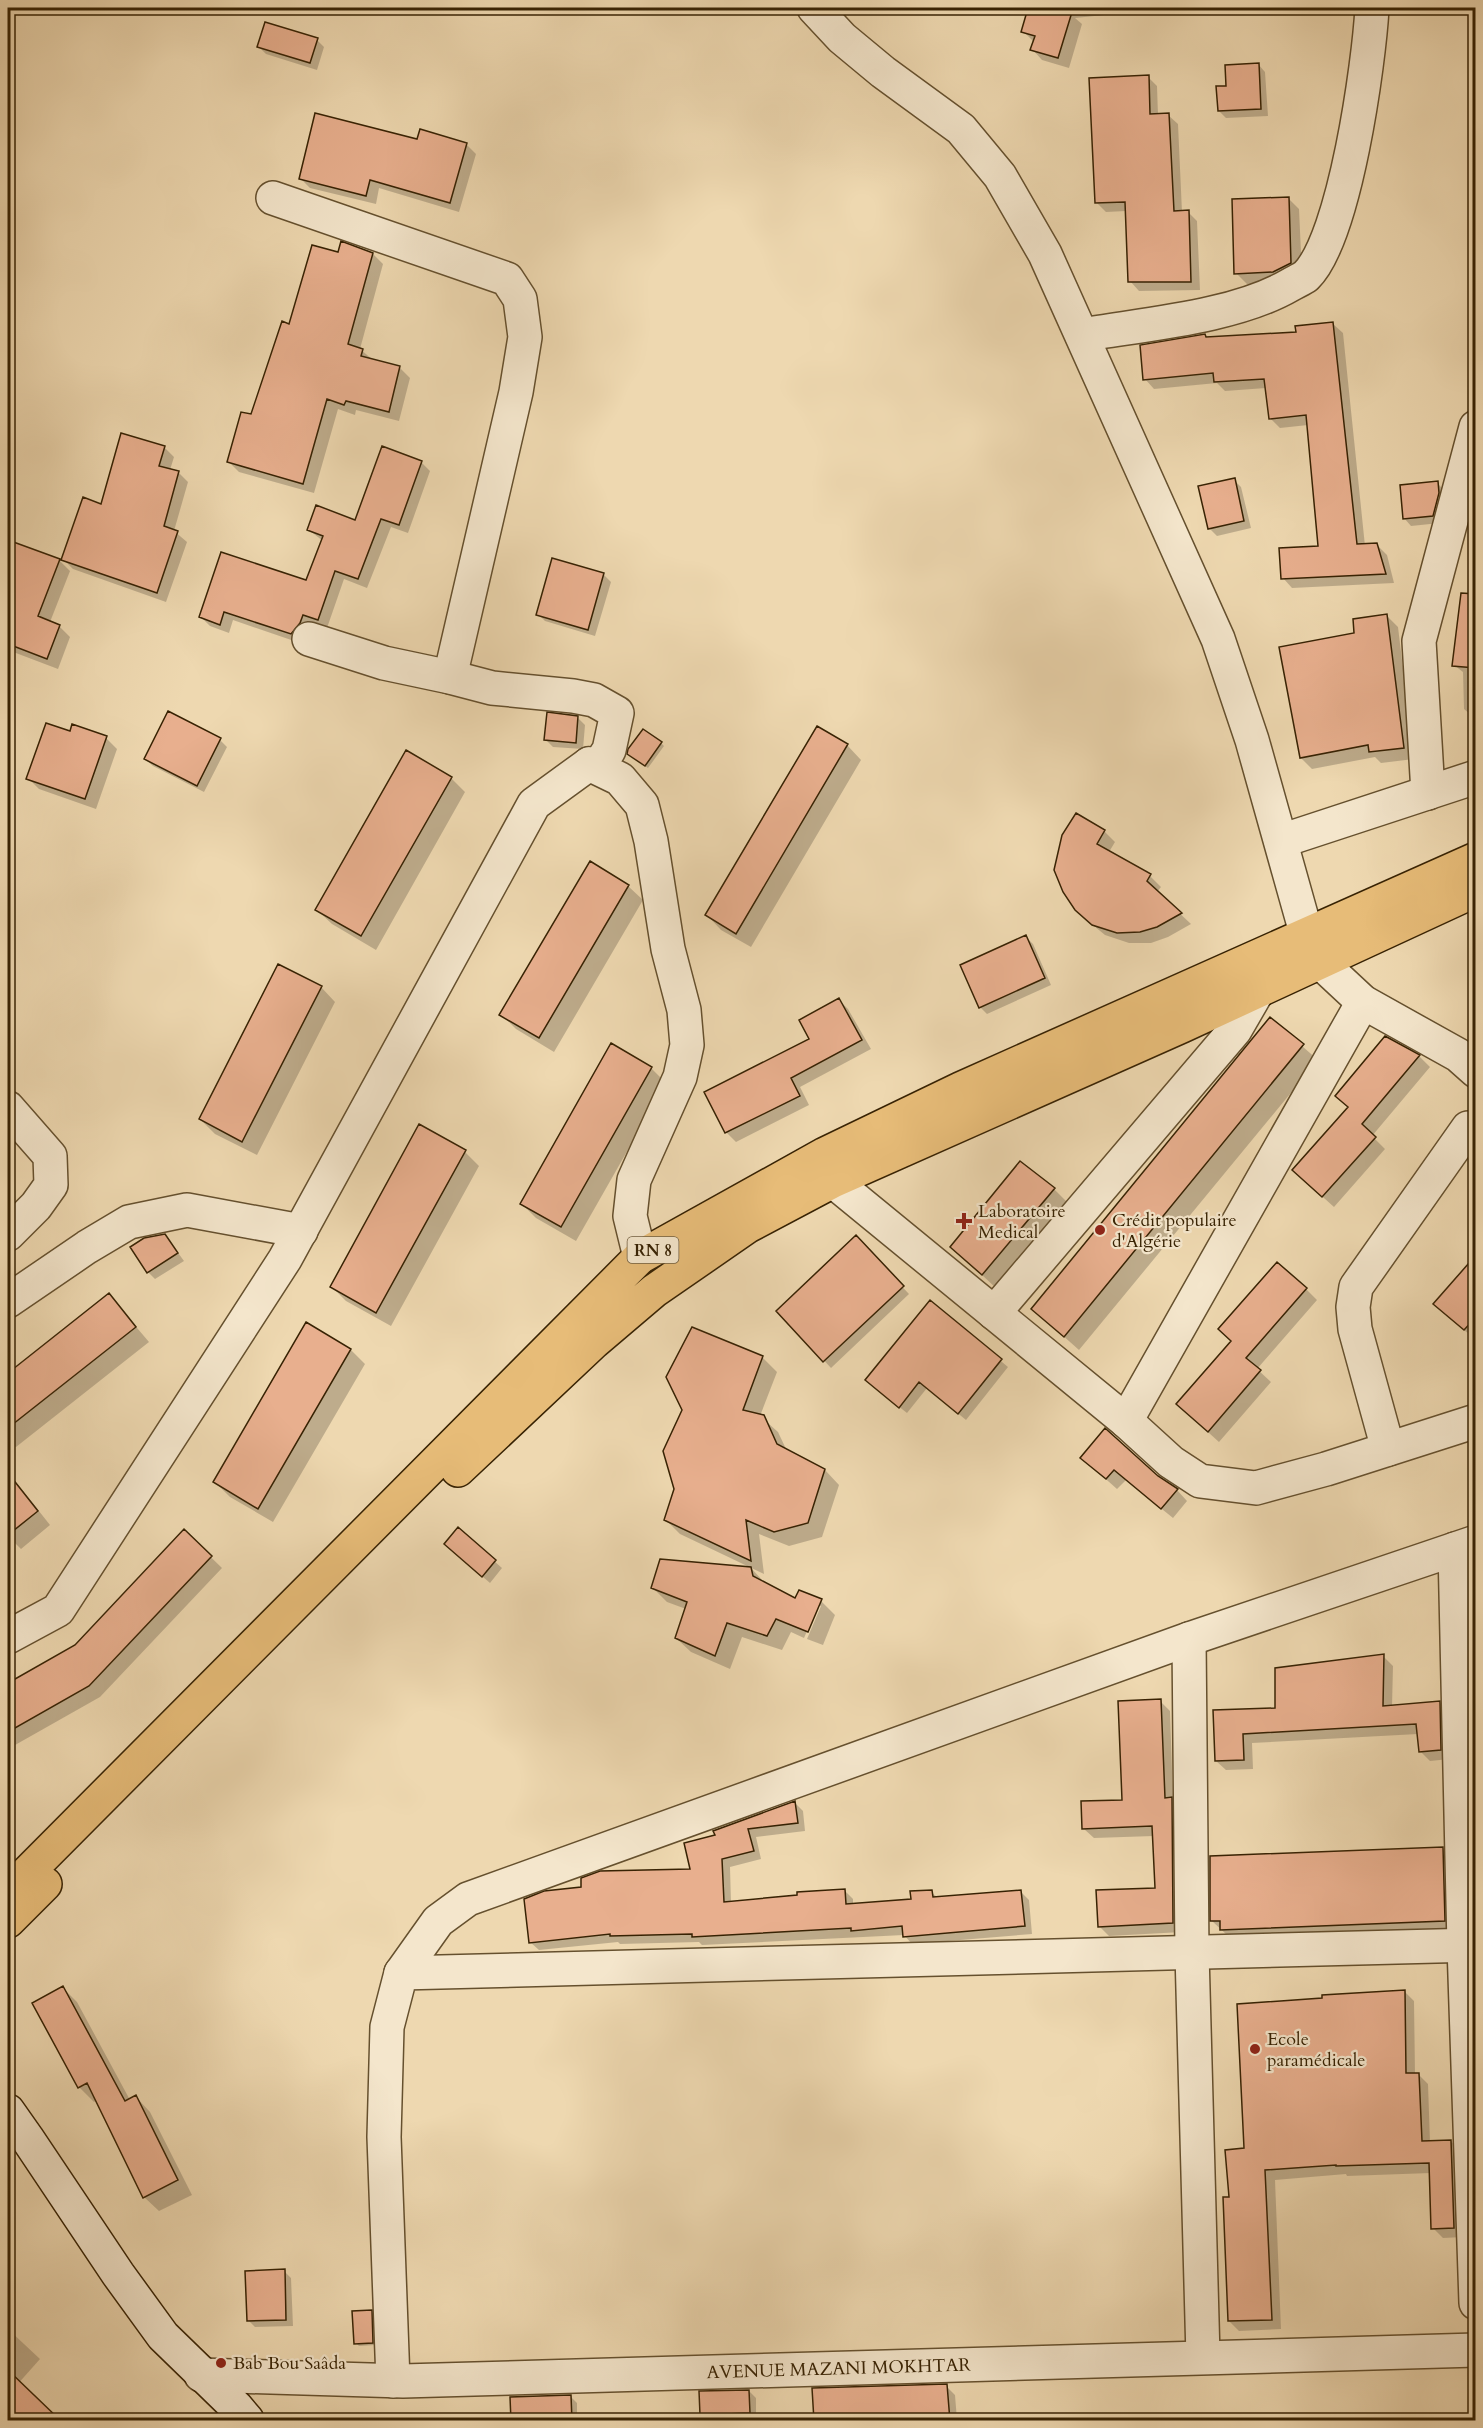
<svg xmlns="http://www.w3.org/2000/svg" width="1483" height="2428" viewBox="0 0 1483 2428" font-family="Cardo,serif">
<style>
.shadow{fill:#0003}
.building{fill:#e8af8e;stroke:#372203;stroke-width:1.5}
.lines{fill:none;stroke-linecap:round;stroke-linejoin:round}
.street-casing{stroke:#65502e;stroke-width:36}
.secondary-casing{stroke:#372203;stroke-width:36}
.highway-casing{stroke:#372203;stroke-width:36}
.street{stroke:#f4e6cc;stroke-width:33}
.secondary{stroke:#f4e6cc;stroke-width:33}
.highway{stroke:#e7bc78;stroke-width:33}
.poi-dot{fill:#8f2418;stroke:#f4e6cc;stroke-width:2}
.labels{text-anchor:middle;stroke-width:4.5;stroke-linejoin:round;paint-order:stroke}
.shield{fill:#f4e6cc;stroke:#705d3f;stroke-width:1.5}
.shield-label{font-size:16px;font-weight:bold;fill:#372203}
.poi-label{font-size:18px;fill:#372203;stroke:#f4e6cc;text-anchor:start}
.street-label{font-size:18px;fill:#372203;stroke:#f4e6cc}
</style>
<rect width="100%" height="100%" fill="#eed8b0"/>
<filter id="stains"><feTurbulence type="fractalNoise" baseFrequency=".00333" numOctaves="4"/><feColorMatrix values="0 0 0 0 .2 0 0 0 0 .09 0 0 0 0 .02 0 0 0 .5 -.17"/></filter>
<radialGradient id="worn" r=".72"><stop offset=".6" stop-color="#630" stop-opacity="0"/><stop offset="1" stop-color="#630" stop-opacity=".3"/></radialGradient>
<!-- shadow -->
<path class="shadow" d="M1030,8H1050L1059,10V8H1173L1075,18L1082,24L1069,68L1042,60L1032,49L1034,42L1023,31Z
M317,40L324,47L317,70L266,54L259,47Z
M1258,64L1265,72L1268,116L1226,118L1219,111Z
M1148,77L1157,86L1158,115H1168L1178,124L1182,212H1188L1197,221L1200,290L1139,291L1130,281L1126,211L1106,212L1097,203Z
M418,141L467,145L476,154L459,212L379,188L376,204L310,188L300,178Z
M1288,198L1299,209L1302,274L1284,283L1247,284L1236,273Z
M339,254H373L383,264L360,349L373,360L399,367L410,378L399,421L356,410L355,415L338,409L314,493L239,472L229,462L252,416L290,325Z
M1333,324L1343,333L1365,546L1377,545L1387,555L1394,583L1292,588L1283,578L1320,548L1308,425L1280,428L1270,418L1266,388L1225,391L1217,383L1154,389L1145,379L1205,335L1208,338L1297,334Z
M164,447L174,457L170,470L178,472L188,482L174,531L187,542L166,602L73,569L63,559L102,506Z
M421,462L430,471L408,533L391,527L367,588L344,579L327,628L312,623L309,632L300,643L233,620L229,633L210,626L201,617L307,582L323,541L309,530L356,522Z
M1234,480L1241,487L1251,528L1217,536L1210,529Z
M1437,483L1444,490L1440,523L1411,526L1404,518Z
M8,541L59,560L70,571L50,622L59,626L70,637L58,669L8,650Z
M553,560L604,575L611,582L595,636L545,621L538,614Z
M1387,616L1398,627L1414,759L1381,763L1375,757L1312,769L1301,758L1356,634Z
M1476,634V715H1471L1464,709L1463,672L1454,665Z
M168,713L220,740L227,747L204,792L153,766L145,759Z
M578,718L585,725L583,749L553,747L546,740Z
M71,733L106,738L117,749L96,809L39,789L28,778Z
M661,743L664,746L648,768L632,757Z
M847,745L861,760L751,947L721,930L707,915Z
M451,778L465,792L376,950L332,924L317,910Z
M1077,815L1104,831L1115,842L1109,852L1150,876L1161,887L1157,892L1191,924L1168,937L1151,943H1129L1105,935L1088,921Z
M628,886L643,900L554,1052L516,1029L501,1014Z
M1026,937L1033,944L1051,985L987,1014L980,1007Z
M321,987L335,1002L257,1155L215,1134L200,1119Z
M839,1000L848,1009L871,1049L800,1087L809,1105L736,1142L726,1132L812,1040Z
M1271,1019L1318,1060L1079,1350L1033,1309Z
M1385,1038L1419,1056L1430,1067L1372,1136L1385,1149L1334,1207L1305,1181L1349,1108Z
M651,1068L666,1083L576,1241L536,1218L522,1204Z
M465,1152L479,1166L391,1326L346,1301L332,1287Z
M1054,1189L1068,1203L997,1289L967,1261Z
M8,1198L24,1219L8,1237Z
M165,1235L184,1261L155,1279L148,1272Z
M856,1238L909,1294L831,1368L778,1311Z
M1476,1257V1340L1446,1315Z
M1306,1289L1317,1300L1257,1369L1271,1382L1219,1442L1189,1415L1232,1341Z
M109,1295L149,1342L16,1447L8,1443V1375Z
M930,1302L1008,1367L966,1420L927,1388L907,1413L874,1387Z
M693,1329L763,1358L777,1372L760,1416L778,1432L787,1451L825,1470L839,1485L822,1537L789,1546L759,1534L764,1574L680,1534L665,1519L676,1489Z
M351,1350L365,1364L273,1522L230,1497L215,1482Z
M1082,1458L1157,1477L1177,1490L1187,1501L1173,1518L1126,1480L1117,1489Z
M8,1472L50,1525L21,1549L8,1536Z
M458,1529L502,1568L490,1583L453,1551Z
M184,1531L222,1568L100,1697L8,1749V1685L76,1646Z
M751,1568L765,1583L796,1601H821L835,1615L823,1645L807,1639L821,1606H818L804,1638L791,1632L782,1650L742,1637L730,1669L691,1652L676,1638L686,1609L667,1602L652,1587Z
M1383,1656L1393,1666L1392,1707L1439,1702L1449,1712L1450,1759L1430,1761L1420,1751L1418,1734L1252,1743L1253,1769L1226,1770L1216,1761L1214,1712L1277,1709Z
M1160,1701L1170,1711L1173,1801L1181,1809L1182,1932L1109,1936L1099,1926L1156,1889L1154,1836L1094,1838L1084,1829L1123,1801Z
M795,1803L803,1811L805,1831L756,1837L761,1859L730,1867L731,1903L845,1891L853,1899V1905L912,1900L931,1892L938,1898L1020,1891L1029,1900L1032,1934L912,1944L904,1935L702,1945L699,1942L620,1944L618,1942L539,1950L530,1942L692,1871L717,1836Z
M1442,1848L1457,1863L1459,1935H1227L1212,1921Z
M63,1988L77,2002L130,2100L136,2097L150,2112L192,2195L159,2211L144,2197L97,2100L94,2102L79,2087Z
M1404,1991L1414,2001L1415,2074H1418L1428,2084L1430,2142L1451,2141L1460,2151L1463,2237L1443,2238L1433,2228L1431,2173L1347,2176L1346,2174L1275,2180L1281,2329L1239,2331L1229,2321L1231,2199L1246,2149Z
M284,2271L291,2278L293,2326L255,2327L248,2320Z
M371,2311L374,2315L375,2345L359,2346L356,2343Z
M8,2329L40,2359L16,2386L8,2379Z
M946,2386L955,2395L957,2420H832Z
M749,2391L756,2398V2420H707L701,2415Z
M570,2396L577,2403V2420H515Z"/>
<!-- building -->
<path class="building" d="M1028,8H1056L1072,12L1058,58L1030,50L1035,36L1021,32Z
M265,22L318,38L310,63L257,47Z
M1259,63L1261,109L1218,111L1216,86H1226L1225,65Z
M1149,75L1150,114L1169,113L1174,211L1189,210L1191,282H1128L1125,202L1095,203L1089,78Z
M315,113L417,139L420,129L467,143L450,203L370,180L366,196L299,179Z
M1289,197L1291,263L1273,272L1234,274L1232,199Z
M341,241L373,253L348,344L363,349L361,356L400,366L389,412L346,401L344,405L327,399L303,484L227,462L241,412L251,414L282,321L289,324L312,245L338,252Z
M1333,322L1357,544L1377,543L1386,574L1281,579L1279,548L1318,546L1306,415L1269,419L1264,379L1214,382L1213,373L1143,380L1140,345L1205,334L1206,337L1296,332L1295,326Z
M121,433L165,446L159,466L179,471L164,526L178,531L157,593L61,560L83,497L101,504Z
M382,446L422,461L399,525L381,519L358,579L335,571L318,620L303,615L300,623L291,634L224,612L220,625L199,617L221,552L306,580L323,536L307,530L316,505L355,520Z
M1235,478L1244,521L1208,529L1198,486Z
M1438,481L1439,493L1433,516L1403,519L1400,485Z
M8,540L60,559L38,616L60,625L47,659L8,644Z
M552,558L604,573L588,630L536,615Z
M1461,593L1476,594V668L1452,666Z
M1387,614L1404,748L1369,752L1368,745L1300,758L1279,647L1354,633L1353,619Z
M168,711L221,738L197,786L144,759Z
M547,712L578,716L576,743L544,740Z
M46,723L70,731L72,724L107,736L85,799L26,779Z
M817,726L848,744L736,934L705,915Z
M643,729L662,742L645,766L627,754L628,749Z
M406,750L452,777L361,936L315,910Z
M1076,813L1105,830L1097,844L1151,874L1147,881L1182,913L1157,927L1140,932L1117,933L1092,925L1075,910L1063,892L1054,870L1062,835Z
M590,861L629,885L539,1038L499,1015Z
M1026,935L1045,978L979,1008L960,965Z
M278,964L322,986L242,1142L199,1119Z
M839,998L862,1040L791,1078L800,1096L725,1133L704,1092L809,1039L799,1020Z
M1270,1017L1304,1044L1064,1337L1031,1309Z
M1385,1036L1420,1055L1362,1124L1376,1137L1322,1197L1292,1170L1348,1107L1335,1096Z
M611,1043L652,1067L561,1227L520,1204Z
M419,1124L466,1150L376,1313L330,1287Z
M1020,1161L1055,1188L982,1275L950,1247Z
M165,1234L178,1253L147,1273L130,1247L144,1238Z
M856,1235L904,1286L823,1362L776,1311Z
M1476,1255V1317L1464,1330L1433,1304Z
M1277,1262L1307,1288L1246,1358L1261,1370L1208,1432L1176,1404L1231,1341L1218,1329Z
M109,1293L136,1327L8,1428V1373Z
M930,1300L1002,1359L958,1414L919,1382L899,1408L865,1380Z
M306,1322L351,1349L258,1509L213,1482Z
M692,1327L763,1356L743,1410L764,1415L777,1444L825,1469L808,1523L774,1532L746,1520L751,1561L664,1520L674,1489L663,1451L682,1410L666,1377Z
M1105,1428L1158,1476L1178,1489L1161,1509L1114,1470L1106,1479L1080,1458Z
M8,1473L38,1511L8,1535Z
M458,1527L496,1560L482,1577L444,1544Z
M184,1529L212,1556L89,1686L8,1732V1683L75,1645Z
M660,1559L751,1567L753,1576L795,1598L799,1590L822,1599L808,1632L776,1619L767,1636L727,1623L715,1656L675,1638L687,1602L651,1588Z
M1384,1654L1383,1706L1440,1701L1441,1750L1419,1752L1416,1724L1243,1734L1244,1760L1215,1761L1213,1710L1275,1708V1668Z
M1161,1699L1165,1798L1172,1797L1173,1923L1098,1927L1096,1890L1155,1888L1152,1826L1082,1829L1081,1801L1122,1800L1118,1701Z
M795,1801L798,1823L748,1829L754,1851L722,1859L724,1902L797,1895V1892L845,1889L846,1904L911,1899L910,1891L932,1890L933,1897L1021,1890L1025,1926L903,1937L902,1926L851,1931V1928L692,1937V1934L610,1936V1934L529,1943L524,1899L544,1891L581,1887V1878L600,1871L690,1869L684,1843L715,1835L713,1831Z
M1443,1847L1445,1921L1220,1930V1921H1210V1856Z
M63,1986L125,2101L136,2095L178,2180L143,2198L87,2083L78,2088L32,2003Z
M1405,1990L1406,2073H1419L1422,2141L1451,2140L1454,2228L1431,2229L1429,2163L1336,2166V2165L1265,2170L1272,2320L1228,2321L1223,2197H1229L1225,2150L1244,2148L1237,2004L1322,1998V1995Z
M285,2269L286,2320L247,2321L245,2271Z
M372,2310L373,2343L354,2344L352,2311Z
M8,2370L61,2421H8Z
M947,2384L950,2421H814L812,2388Z
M749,2390L750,2413L700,2415L699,2391Z
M571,2395L572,2421H511L510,2397Z"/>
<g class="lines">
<defs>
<g id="street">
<path d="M814,8L842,38L883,72L961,129L1000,176L1045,254L1218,639L1252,740L1307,936L1319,961L1363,1002L1458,1055L1476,1071"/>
<path d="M273,198L507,279L520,299L525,337L516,392L450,677"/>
<path d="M1082,335C1146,324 1235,317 1290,285C1295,282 1302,279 1306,276C1345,238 1369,63 1372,8"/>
<path d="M309,639L384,663L450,677L492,688L573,696L594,700L617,713L609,750L600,764H589"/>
<path d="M1428,793L1419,641L1476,427"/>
<path d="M1281,841L1476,777"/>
<path d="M8,1108L50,1156L51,1185L36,1206L8,1234"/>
<path d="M833,1181L1126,1421L1171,1462L1200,1481L1256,1488L1326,1469L1476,1421"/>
<path d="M8,1301L87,1247L129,1222L187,1210L301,1231"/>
<path d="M994,1313L1235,1030L1257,992"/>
<path d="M1126,1421L1363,1002"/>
<path d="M1388,1449L1355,1329L1353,1307L1356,1287L1468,1128"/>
<path d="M1455,1549L1464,1946L1476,2303"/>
<path d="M8,1637L58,1610L285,1259L534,804L589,764L620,779L642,805L651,841L668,949L684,1010L687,1045L680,1077L634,1180L630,1216L640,1257"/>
<path d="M1189,1639L1192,1953L1203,2357"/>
<path d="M401,1973L438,1921L468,1899L1189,1639L1476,1542"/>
<path id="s1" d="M201,2375L403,2381L1476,2350"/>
<path d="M393,2381L384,2137L387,2027L401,1973L1476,1945"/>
</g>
<path id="secondary" d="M8,2111L27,2138L118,2274L163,2336L236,2407L247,2420"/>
<path id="highway" d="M458,1470L594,1342L654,1291L748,1226L833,1181L1182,1026L1476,890
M8,1892L640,1257L825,1154L960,1089L1476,859
M8,1921L45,1884"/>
</defs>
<!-- street casing -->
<use href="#street" class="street-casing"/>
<!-- secondary casing -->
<use href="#secondary" class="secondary-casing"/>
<!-- highway casing -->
<use href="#highway" class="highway-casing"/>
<!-- street -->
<use href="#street" class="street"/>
<!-- secondary -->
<use href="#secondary" class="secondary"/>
<!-- highway -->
<use href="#highway" class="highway"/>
</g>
<!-- markers -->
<g class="poi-dot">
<path d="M961 1212h6v6h6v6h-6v6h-6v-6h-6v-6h6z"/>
<circle cx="1100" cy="1230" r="6"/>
<circle cx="1255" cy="2049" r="6"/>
<circle cx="221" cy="2363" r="6"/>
</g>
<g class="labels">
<!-- shield labels -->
<rect class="shield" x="627.5" y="1237" width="51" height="26" rx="4.5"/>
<g class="shield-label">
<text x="653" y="1256">RN 8</text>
</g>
<!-- poi labels -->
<g class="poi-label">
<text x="978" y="1217">Laboratoire<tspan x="978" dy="21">Medical</tspan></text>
<text x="1112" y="1226">Crédit populaire<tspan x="1112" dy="21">d'Algérie</tspan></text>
<text x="1267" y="2045">Ecole<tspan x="1267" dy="21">paramédicale</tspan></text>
<text x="233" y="2369">Bab Bou Saâda</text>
</g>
<!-- street labels -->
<g class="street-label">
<text dy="6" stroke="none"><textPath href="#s1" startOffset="638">AVENUE MAZANI MOKHTAR</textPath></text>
</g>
</g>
<!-- margin -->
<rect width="1483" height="2428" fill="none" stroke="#eed8b0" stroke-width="30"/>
<rect x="9" y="9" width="1465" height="2410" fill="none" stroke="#372203" stroke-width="3"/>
<rect x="15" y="15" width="1453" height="2398" fill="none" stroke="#372203" stroke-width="1.5"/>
<rect width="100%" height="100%" filter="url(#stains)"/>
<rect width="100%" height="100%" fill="url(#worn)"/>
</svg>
